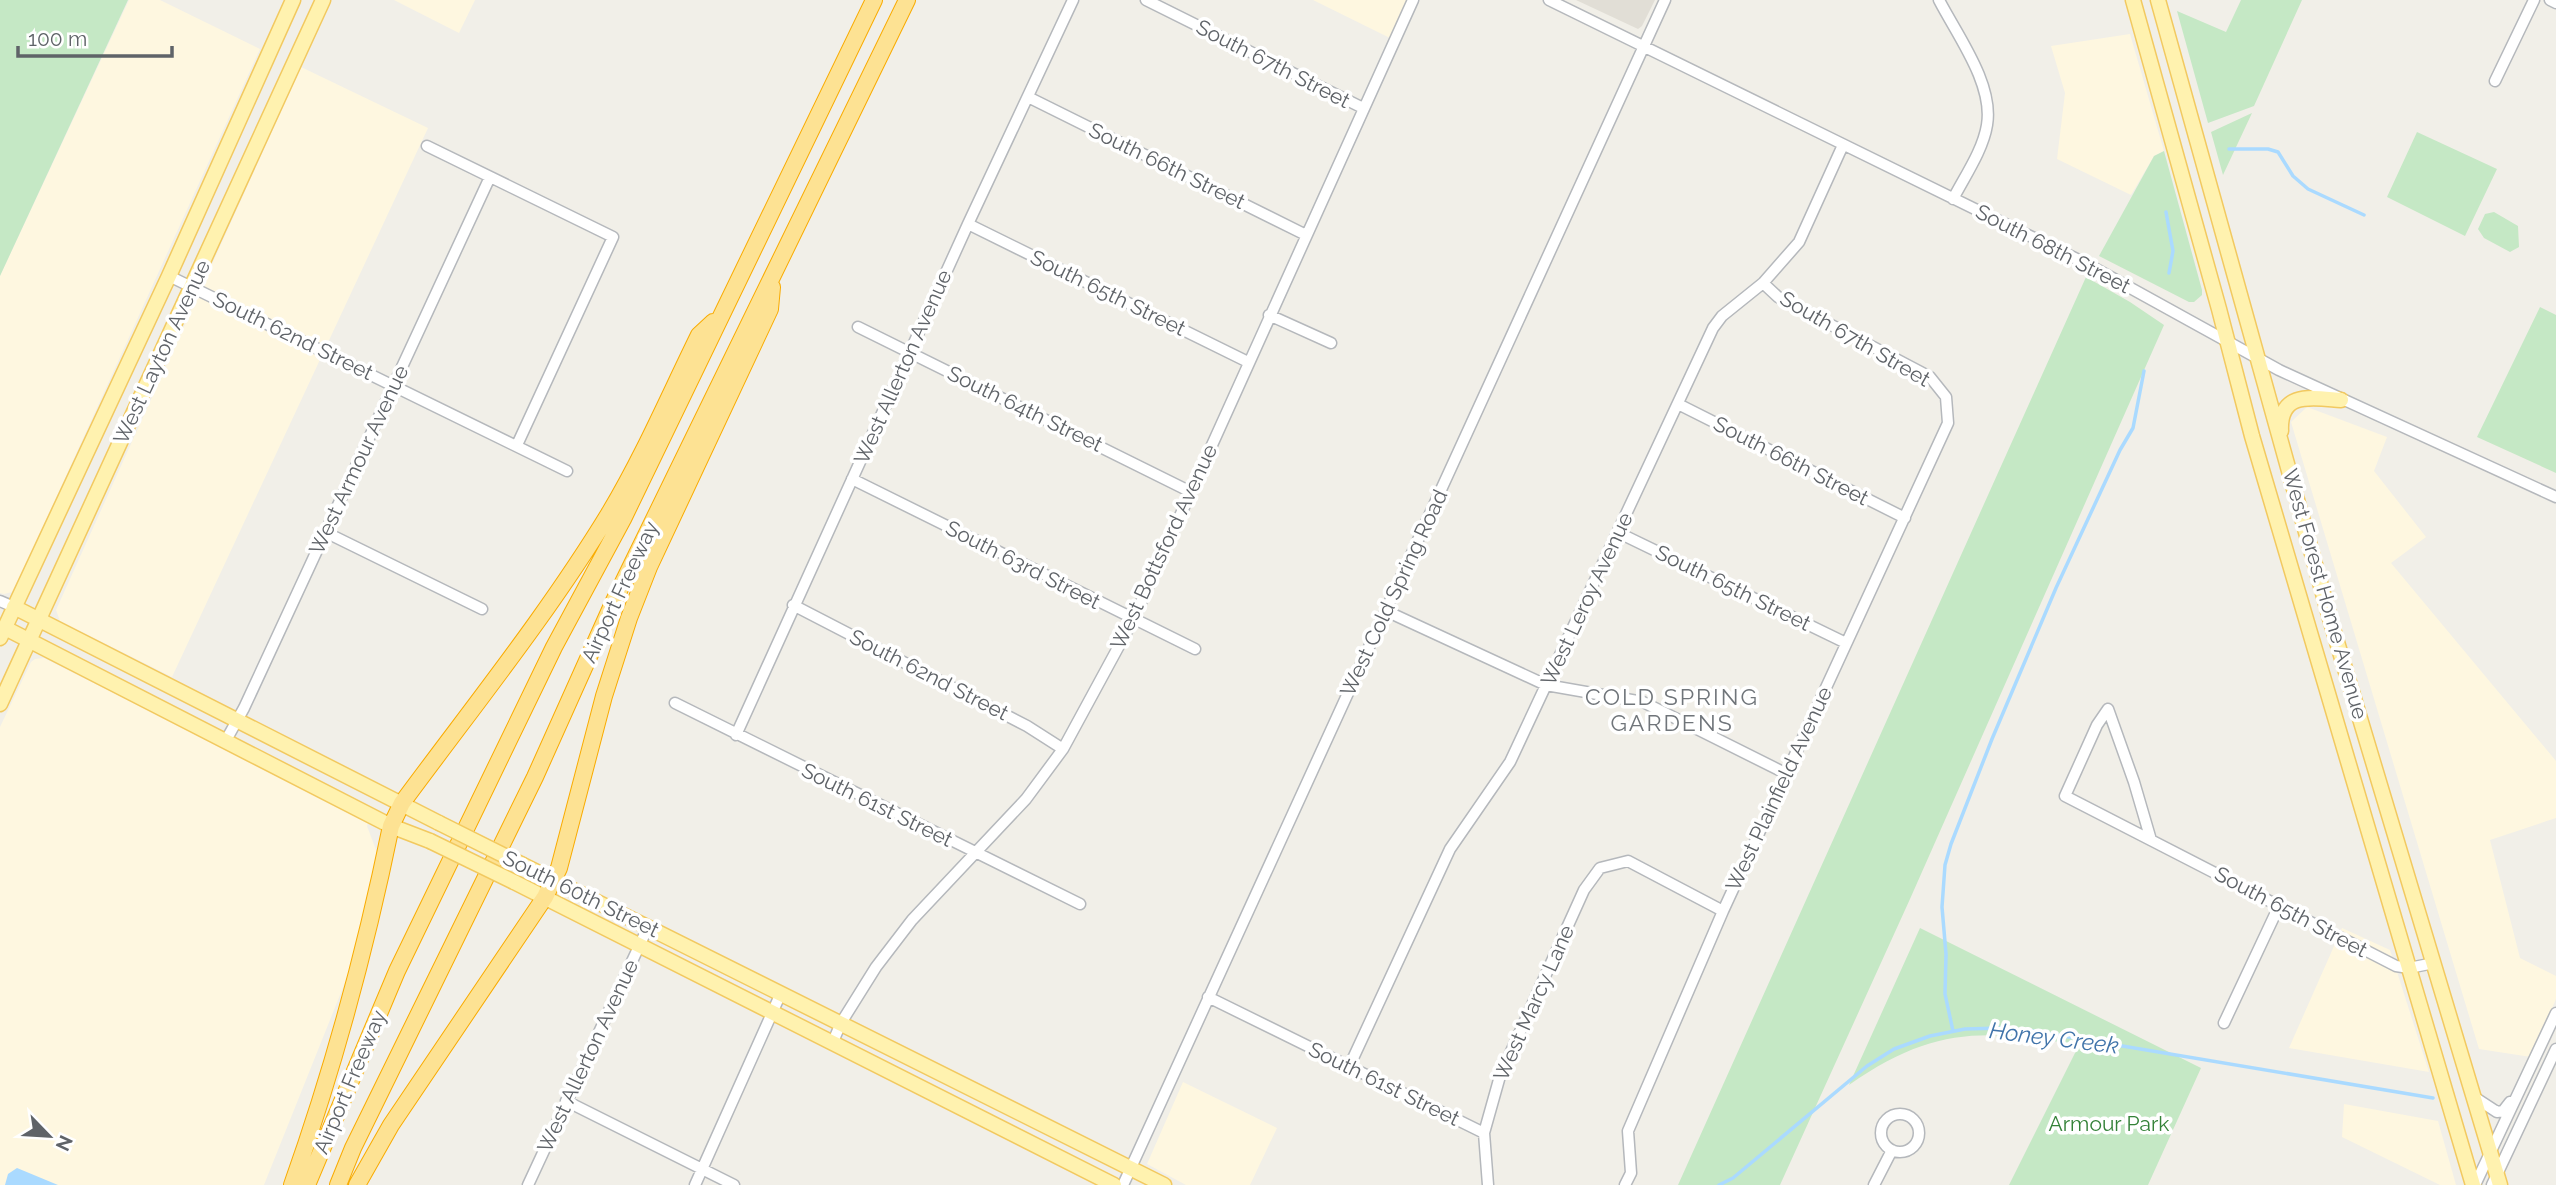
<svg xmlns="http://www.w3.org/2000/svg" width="2556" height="1185" viewBox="0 0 2556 1185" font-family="Raleway,sans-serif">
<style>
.commercial{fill:#fef7e0}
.education{fill:#e1ded6}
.green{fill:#c5e8c5}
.water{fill:#aadaff}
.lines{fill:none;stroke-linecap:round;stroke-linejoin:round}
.stream{stroke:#aadaff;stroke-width:3.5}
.minor-casing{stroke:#b5b8bc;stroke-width:13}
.major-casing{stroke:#f2c960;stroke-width:17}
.highway-casing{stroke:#f9ab00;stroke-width:18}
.minor{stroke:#fff;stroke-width:10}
.major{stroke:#fff2af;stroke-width:14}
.highway{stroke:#fde293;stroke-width:16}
.major-bridge-casing{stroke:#f2c960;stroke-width:17;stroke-linecap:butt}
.major-bridge{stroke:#fff2af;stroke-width:14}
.labels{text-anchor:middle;stroke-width:7;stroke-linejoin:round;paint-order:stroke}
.street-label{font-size:21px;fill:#5f6368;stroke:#fff}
.park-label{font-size:21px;fill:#348238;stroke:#fff}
.neighbourhood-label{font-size:23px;letter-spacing:2px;fill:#70757a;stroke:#fff}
.water-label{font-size:23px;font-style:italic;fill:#4174aa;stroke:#fff}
</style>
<rect width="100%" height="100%" fill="#f1efe8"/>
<!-- commercial -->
<path class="commercial" d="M129,0H160L260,49L21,575L12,592L4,594L0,593V276Z
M394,0H475L459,33Z
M1313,0H1408L1390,38Z
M2130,34L2164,151L2154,156L2131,195L2057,159L2065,93L2051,46Z
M301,67L428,128L172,677L60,621L56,610Z
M2307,407L2387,437L2374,471L2426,537L2391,563L2556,761V818L2490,840L2520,958L2556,976V999L2531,1057L2479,1049L2291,422Z
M44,658L369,821L367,826L379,858L354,960L264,1185H0V727L31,662L35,659Z
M2342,928L2390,950L2429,1072L2289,1048Z
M1183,1082L1277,1128L1250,1185H1186L1147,1164Z
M2344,1104L2438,1121L2456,1185H2440L2342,1137Z"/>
<!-- education -->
<path class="education" d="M1576,0H1655L1642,26L1638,29Z"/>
<!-- green -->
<path class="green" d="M0,0H128L0,276Z
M2241,0H2302L2254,106L2208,123L2177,11L2226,32Z
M2252,113L2223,175L2211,132Z
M2417,132L2497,169L2465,236L2387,197Z
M2164,151L2202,290V295L2194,302H2189L2099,256L2154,156Z
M2494,212L2518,226L2519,247L2510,252L2484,238L2478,229L2485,214Z
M2086,277L2130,302L2164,325L1910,899L1780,1185H1678Z
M2540,307L2556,315V473L2477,437Z
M1920,928L2201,1068L2148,1185H2009L2079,1045C1982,1029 1932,1027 1849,1085Z"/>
<!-- water -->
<path class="water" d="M17,1168L58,1185H5L8,1174Z"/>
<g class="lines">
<!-- stream -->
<path class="stream" d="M2229,149H2268L2278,152L2293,176L2308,189L2364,215
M2166,212L2173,251L2169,273
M1953,1031L1945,994L1946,954L1942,907L1945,865L1951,844L1992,739L2056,588L2120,450L2133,428L2144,371
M1719,1185L1733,1178L1867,1066L1894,1049L1930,1036L1965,1029L2001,1028L2033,1031L2433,1098"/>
<defs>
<path id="minor" d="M1146,0L1363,108
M1549,0L2087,264L2279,370L2556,497
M1939,0C1957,35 1994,84 1987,125C1983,150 1965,176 1953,199
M2550,0L2556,3
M2495,81L2534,0
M1028,97L1306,235
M427,146L613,237L517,445
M968,224L1248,362
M169,276L567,471
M1269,315L1331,343
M858,327L1191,492
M1678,404L1905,518
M852,479L1195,649
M325,532L482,609
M1619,533L1846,643
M0,601L14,607
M793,605L1027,726L1063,749
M1386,611L1546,685L1643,702L1787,774
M675,703L1080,904
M2108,709L2097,725L2065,796L2396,966L2409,968L2434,963
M2108,709L2134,782L2151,840
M736,735L968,224L1073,0
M225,742L244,708L490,177
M1208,997L1484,1133
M2224,1023L2279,906
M832,1044L841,1023L876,967L912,920L1026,799L1063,749L1133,620L1413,0
M1349,1067L1450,849L1510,762L1713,328L1722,316L1763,283L1799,242L1843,145
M2474,1097L2497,1112L2503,1111L2510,1102
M566,1101L734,1185
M1881 1133a19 19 0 1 1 38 0a19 19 0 1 1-38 0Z
M528,1185L648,927
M695,1185L781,993
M1123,1185L1665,0
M1488,1185L1484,1133L1500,1076L1584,890L1600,868L1628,861L1723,911
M1625,1185L1631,1173L1628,1131L1723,911L1948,423L1946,397L1930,377L1778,297L1763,283
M1874,1185L1892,1150
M2475,1185L2556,1013
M2492,1185L2556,1049"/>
<path id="major" d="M2133,0L2219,309L2252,436L2473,1185
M2158,0L2331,622L2500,1185
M2281,431C2279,390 2313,398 2341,400
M14,607L439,823
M5,628L391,826L430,841
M0,638L169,276L293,0
M0,704L323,0
M523,865L1164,1185
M514,882L1114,1185"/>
<path id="highway" d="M292,1185C334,1067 366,948 391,826L402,803C472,708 548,614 610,512C644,455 670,394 699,335L713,322
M307,1185L397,971L554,647L623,519L874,0
M338,1185L353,1148L535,777L613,603L907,0
M357,1185L391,1125L545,897L559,868L604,696L629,618L649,567L770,309L772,287"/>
</defs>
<!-- minor casing -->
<use href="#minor" class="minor-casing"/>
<!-- major casing -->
<use href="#major" class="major-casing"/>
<!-- highway casing -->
<use href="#highway" class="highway-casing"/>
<!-- minor -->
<use href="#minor" class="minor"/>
<!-- major -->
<use href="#major" class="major"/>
<!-- highway -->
<use href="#highway" class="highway"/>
<defs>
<path id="major-bridge" d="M439,823L523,865
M430,841L514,882"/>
</defs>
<!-- major-bridge casing -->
<use href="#major-bridge" class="major-bridge-casing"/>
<!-- major-bridge -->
<use href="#major-bridge" class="major-bridge"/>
</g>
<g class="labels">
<!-- street labels -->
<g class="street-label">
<text transform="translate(1273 64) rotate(27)" y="7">South 67th Street</text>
<text transform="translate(1167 166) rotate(26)" y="7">South 66th Street</text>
<text transform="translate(2053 249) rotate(27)" y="7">South 68th Street</text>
<text transform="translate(1108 293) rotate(26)" y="7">South 65th Street</text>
<text transform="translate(293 336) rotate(26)" y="7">South 62nd Street</text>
<text transform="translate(1855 339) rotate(30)" y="7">South 67th Street</text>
<text transform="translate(162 352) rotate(-65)" y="7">West Layton Avenue</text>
<text transform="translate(903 367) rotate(-66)" y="7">West Allerton Avenue</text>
<text transform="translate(1025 409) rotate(26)" y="7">South 64th Street</text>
<text transform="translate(359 460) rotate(-65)" y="7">West Armour Avenue</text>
<text transform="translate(1791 461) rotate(27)" y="7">South 66th Street</text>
<text transform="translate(1164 547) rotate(-65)" y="7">West Bottsford Avenue</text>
<text transform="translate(1023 565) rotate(27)" y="7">South 63rd Street</text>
<text transform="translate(1733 588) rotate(26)" y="7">South 65th Street</text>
<text transform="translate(620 592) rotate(-65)" y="7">Airport Freeway</text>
<text transform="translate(1394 593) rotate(-65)" y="7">West Cold Spring Road</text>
<text transform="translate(2325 594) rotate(74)" y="7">West Forest Home Avenue</text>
<text transform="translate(1587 599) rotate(-65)" y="7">West Leroy Avenue</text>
<text transform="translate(929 675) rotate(27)" y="7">South 62nd Street</text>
<text transform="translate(1779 789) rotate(-65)" y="7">West Plainfield Avenue</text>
<text transform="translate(877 805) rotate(26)" y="7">South 61st Street</text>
<text transform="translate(581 894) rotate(26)" y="7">South 60th Street</text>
<text transform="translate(2291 912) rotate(28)" y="7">South 65th Street</text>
<text transform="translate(1534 1003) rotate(-66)" y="7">West Marcy Lane</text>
<text transform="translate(588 1056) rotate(-65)" y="7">West Allerton Avenue</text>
<text transform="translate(350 1082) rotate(-67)" y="7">Airport Freeway</text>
<text transform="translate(1384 1084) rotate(26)" y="7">South 61st Street</text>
</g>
<!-- park labels -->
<g class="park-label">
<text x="2109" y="1131">Armour Park</text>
</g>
<!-- neighbourhood labels -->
<g class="neighbourhood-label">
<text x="1672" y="705">COLD SPRING<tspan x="1672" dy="26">GARDENS</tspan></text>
</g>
<!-- water labels -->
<g class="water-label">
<text transform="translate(2054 1038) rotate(7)" y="8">Honey Creek</text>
</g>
</g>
<!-- north arrow -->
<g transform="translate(49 1136) rotate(115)" stroke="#ffffff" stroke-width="5" paint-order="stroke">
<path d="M0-5L12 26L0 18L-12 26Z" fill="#5f6368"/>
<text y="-10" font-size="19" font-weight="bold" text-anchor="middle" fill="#5f6368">N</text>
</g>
<!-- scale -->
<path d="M18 46v10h154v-10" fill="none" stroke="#5f6368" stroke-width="3.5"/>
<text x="28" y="46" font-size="21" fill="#5f6368" stroke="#ffffff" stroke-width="5" paint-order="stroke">100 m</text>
</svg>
